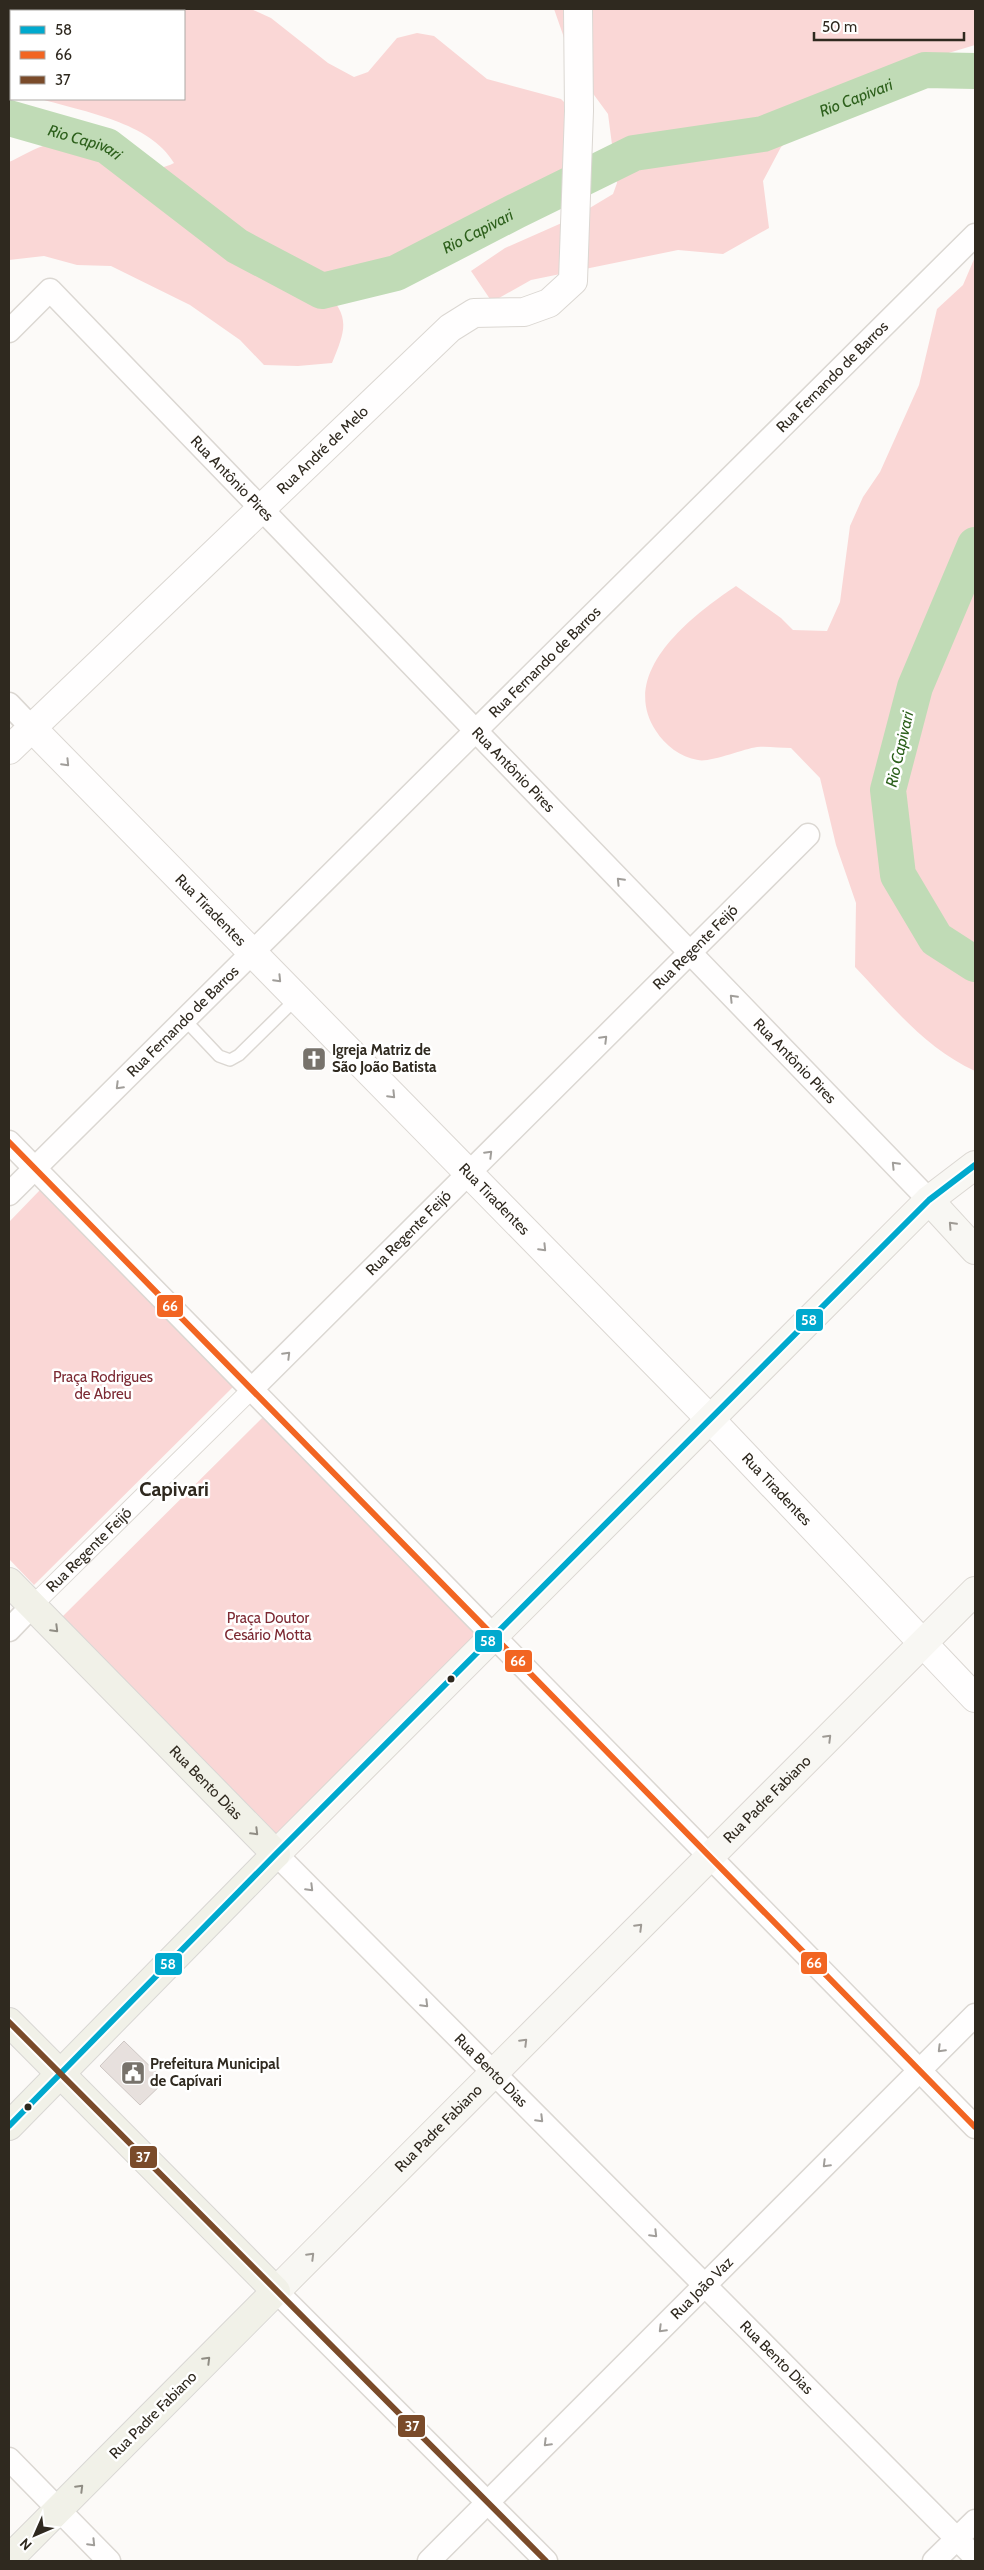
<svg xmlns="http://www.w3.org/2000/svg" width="984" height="2570" viewBox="0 0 984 2570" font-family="Cabin,sans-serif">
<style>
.green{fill:#fad7d6}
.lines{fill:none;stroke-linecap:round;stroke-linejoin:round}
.river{stroke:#c0dbb6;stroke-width:36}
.building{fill:#e7e0dd;stroke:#cdc6c3}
.service-casing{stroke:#dbd7d2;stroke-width:14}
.pedestrian-casing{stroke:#dbd7d2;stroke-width:20}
.minor-casing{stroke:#dbd7d2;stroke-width:25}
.tertiary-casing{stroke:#dbd7d2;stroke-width:30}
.secondary-casing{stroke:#dbd7d2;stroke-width:30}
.primary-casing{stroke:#d9d7d4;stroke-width:30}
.service{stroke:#fffefe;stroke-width:11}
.pedestrian{stroke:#fffefe;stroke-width:18}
.minor{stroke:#fffefe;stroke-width:22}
.tertiary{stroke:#fffefe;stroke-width:28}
.secondary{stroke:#f8f7f3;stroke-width:28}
.primary{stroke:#f1f1e8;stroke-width:28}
.bus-1-casing{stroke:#fff;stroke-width:10}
.bus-2-casing{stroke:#fff;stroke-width:10}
.bus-3-casing{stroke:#fff;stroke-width:10}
.bus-1{stroke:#00a9ce;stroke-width:6}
.bus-2{stroke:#f26522;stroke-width:6}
.bus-3{stroke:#7a4b2a;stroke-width:6}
.oneway{stroke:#a19e9a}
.oneway2{stroke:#9e9a94}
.oneway3{stroke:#908d84}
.bus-dot{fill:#2f291f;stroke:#fff;stroke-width:2}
.labels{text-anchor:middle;stroke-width:5;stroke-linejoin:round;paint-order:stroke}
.street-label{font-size:15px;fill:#2f291f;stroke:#fff}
.poi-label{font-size:15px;font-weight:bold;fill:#2f291f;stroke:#fff;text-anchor:start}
.park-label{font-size:15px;fill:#7c2a33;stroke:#fff}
.water-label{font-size:16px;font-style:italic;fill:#2d601c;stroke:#fff}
.district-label{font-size:20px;font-weight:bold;fill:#2f291f;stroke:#fff}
.line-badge{stroke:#fff;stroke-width:2}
.badge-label{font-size:14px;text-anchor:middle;font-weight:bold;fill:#fff}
</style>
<rect width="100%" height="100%" fill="#fcfaf8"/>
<!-- green -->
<path class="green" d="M9,9H251L271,18L328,63L354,77L368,72L397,38L417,33L434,36L487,79L561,99L580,118L583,156L563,182L481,232L423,254L334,273L324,278L323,289C351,316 346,329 332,363L298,366L264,365L240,340L190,305L111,266L77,265L44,256L9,260V162C21,157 35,147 48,145C66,142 82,155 99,161C123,169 151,175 174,163C150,122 84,112 41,99H184V11H11V85L9,84Z
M554,9H975V45L902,67L832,102L826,117L806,123L781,147L763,181L769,228L723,254L678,250L531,280L492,302L471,271L505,248L573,218L613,194L617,183L608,114L575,69Z
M975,257V1071C925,1048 892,1006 855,967L856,903L836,845L820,778L791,748C780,748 768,746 757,747C743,749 709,763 698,760C680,757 665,745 656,731C617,672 693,615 736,586L781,618L793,630L827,631L840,602L850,526L863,497L880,472L919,385L937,309L963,285Z
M40,1190L235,1385L34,1585L9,1559V1222Z
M263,1417L478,1633L273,1837L58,1621Z"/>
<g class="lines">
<!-- river -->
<g class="river">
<path id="s1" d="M9,118L107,146L237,246L322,291L396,273L516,211L634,153L763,134L925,70L975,71"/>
<path d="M975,545L915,687L888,790L898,875L936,939L975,964"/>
</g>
</g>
<!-- building -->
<path class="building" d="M124,2041L165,2081L140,2105L100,2066Z"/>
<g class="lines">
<defs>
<path id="service" d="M185,1020L219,1056L230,1060L239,1055L297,998"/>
<g id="pedestrian">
<path id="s2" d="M32,1606L252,1389"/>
</g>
<g id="minor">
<path id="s3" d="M9,331L50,290L929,1200"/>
<path d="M9,704L32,728"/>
<path d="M9,1142L975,2127"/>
<path id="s4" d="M9,1194L975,235"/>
<path id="s5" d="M252,1389L808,835"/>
<path d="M9,1630L32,1606"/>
<path id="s6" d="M276,1854L975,2557"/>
<path d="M276,2291L546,2561"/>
<path d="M9,2459L109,2561"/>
<path id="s7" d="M429,2561L975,2015"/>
<path d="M934,2561L975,2521"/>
</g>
<g id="tertiary">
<path id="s8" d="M32,728L710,1419L975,1698"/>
<path id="s9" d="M9,750L450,328L474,313L524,312L549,303L573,281L579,111L578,9"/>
</g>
<g id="secondary">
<path d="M929,1200L975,1250"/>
<path d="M276,1854L929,1200L975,1165"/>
<path id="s10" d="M276,2291L975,1591"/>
</g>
<g id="primary">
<path id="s11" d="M9,1582L276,1854L9,2126"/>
<path d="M9,2022L276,2291L9,2559"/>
</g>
</defs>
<!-- service casing -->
<use href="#service" class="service-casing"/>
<!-- pedestrian casing -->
<use href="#pedestrian" class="pedestrian-casing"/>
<!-- minor casing -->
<use href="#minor" class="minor-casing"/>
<!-- tertiary casing -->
<use href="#tertiary" class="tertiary-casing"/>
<!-- secondary casing -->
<use href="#secondary" class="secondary-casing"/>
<!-- primary casing -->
<use href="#primary" class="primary-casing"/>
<!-- service -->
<use href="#service" class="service"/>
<!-- pedestrian -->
<use href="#pedestrian" class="pedestrian"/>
<!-- minor -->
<use href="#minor" class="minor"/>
<!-- tertiary -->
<use href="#tertiary" class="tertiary"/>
<!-- secondary -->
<use href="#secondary" class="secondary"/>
<!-- primary -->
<use href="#primary" class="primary"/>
<defs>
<path id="bus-1" d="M9,2126L276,1854L929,1200L975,1165"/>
<path id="bus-2" d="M9,1142L975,2127"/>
<path id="bus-3" d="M9,2022L546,2561"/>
</defs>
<!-- bus-1 casing -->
<use href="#bus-1" class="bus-1-casing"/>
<!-- bus-2 casing -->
<use href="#bus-2" class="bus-2-casing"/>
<!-- bus-3 casing -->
<use href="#bus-3" class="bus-3-casing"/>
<!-- bus-1 -->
<use href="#bus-1" class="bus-1"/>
<!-- bus-2 -->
<use href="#bus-2" class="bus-2"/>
<!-- bus-3 -->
<use href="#bus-3" class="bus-3"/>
</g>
<!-- one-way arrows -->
<defs><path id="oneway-chevron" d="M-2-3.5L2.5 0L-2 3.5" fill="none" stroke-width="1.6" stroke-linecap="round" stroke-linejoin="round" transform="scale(1.25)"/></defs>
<g class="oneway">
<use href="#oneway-chevron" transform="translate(66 763) rotate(46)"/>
<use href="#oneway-chevron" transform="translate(620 881) rotate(-134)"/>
<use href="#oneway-chevron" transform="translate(278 979) rotate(46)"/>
<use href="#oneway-chevron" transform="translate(733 998) rotate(-134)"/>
<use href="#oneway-chevron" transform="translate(604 1039) rotate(-45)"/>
<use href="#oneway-chevron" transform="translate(119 1086) rotate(135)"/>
<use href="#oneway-chevron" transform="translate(392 1095) rotate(46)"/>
<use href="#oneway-chevron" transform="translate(489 1154) rotate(-45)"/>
<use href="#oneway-chevron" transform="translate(895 1165) rotate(-134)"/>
<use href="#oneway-chevron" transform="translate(543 1248) rotate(46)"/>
<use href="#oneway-chevron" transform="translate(287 1355) rotate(-45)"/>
<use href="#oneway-chevron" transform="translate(310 1888) rotate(45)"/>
<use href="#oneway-chevron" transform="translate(425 2004) rotate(45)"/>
<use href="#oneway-chevron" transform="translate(941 2049) rotate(135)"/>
<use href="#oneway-chevron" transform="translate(540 2119) rotate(45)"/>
<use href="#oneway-chevron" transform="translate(826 2164) rotate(135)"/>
<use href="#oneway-chevron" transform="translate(654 2234) rotate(45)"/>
<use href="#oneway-chevron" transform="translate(662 2329) rotate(135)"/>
<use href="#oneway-chevron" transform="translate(547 2443) rotate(135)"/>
<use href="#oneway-chevron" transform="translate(92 2543) rotate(46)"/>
</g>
<g class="oneway2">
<use href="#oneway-chevron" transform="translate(952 1225) rotate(-133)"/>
<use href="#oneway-chevron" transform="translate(828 1738) rotate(-45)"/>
<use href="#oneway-chevron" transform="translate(639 1927) rotate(-45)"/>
<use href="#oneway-chevron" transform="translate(524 2042) rotate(-45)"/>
<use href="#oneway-chevron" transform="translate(311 2256) rotate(-45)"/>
</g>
<g class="oneway3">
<use href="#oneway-chevron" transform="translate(55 1629) rotate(45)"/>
<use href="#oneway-chevron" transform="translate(255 1832) rotate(45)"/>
<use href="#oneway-chevron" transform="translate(207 2360) rotate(-45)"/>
<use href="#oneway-chevron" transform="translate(80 2488) rotate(-45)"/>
</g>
<!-- icons -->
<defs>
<symbol id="church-square" viewBox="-11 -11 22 22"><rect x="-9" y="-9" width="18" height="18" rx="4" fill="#77726b" stroke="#fff"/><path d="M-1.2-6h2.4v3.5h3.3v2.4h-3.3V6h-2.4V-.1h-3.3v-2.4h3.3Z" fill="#fff"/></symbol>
<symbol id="civic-square" viewBox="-11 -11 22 22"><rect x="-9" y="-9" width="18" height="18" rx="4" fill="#77726b" stroke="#fff"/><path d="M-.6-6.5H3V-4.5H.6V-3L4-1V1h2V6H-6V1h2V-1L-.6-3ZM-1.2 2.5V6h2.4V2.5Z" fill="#fff"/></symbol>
</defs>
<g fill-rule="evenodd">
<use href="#church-square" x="300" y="1045" width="28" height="28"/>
<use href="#civic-square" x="119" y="2059" width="28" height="28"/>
</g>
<!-- markers -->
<g class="bus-dot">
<circle cx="451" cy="1679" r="4.5"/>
<circle cx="28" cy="2107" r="4.5"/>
</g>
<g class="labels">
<!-- street labels -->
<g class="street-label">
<text dy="5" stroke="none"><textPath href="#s4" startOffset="1160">Rua Fernando de Barros</textPath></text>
<text dy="5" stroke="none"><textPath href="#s9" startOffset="434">Rua André de Melo</textPath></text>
<text dy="5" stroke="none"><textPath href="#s3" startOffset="320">Rua Antônio Pires</textPath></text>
<text dy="5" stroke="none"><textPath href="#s4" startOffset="755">Rua Fernando de Barros</textPath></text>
<text dy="5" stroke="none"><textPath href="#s3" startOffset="725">Rua Antônio Pires</textPath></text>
<text dy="5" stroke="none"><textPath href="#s8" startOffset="255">Rua Tiradentes</textPath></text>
<text dy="5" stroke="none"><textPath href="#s5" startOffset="626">Rua Regente Feijó</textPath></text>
<text dy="5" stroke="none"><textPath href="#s4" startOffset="245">Rua Fernando de Barros</textPath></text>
<text dy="5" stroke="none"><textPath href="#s3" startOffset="1130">Rua Antônio Pires</textPath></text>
<text dy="5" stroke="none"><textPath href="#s8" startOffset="660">Rua Tiradentes</textPath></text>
<text dy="5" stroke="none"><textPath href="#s5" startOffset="221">Rua Regente Feijó</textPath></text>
<text dy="5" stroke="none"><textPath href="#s8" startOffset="1065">Rua Tiradentes</textPath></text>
<text dy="5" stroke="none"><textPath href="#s2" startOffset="80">Rua Regente Feijó</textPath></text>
<text dy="5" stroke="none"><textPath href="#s11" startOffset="281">Rua Bento Dias</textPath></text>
<text dy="5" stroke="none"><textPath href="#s10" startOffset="695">Rua Padre Fabiano</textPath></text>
<text dy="5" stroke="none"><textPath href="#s6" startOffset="305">Rua Bento Dias</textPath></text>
<text dy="5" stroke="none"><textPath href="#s10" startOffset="230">Rua Padre Fabiano</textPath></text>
<text dy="5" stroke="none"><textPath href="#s7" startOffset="386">Rua João Vaz</textPath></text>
<text dy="5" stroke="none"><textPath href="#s6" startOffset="710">Rua Bento Dias</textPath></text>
<text transform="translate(153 2415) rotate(-45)" y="5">Rua Padre Fabiano</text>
</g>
<!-- poi labels -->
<g class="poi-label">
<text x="332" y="1055">Igreja Matriz de<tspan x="332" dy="17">São João Batista</tspan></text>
<text x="150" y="2069">Prefeitura Municipal<tspan x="150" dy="17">de Capívari</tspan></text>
</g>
<!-- park labels -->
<g class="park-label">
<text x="103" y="1382">Praça Rodrigues<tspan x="103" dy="17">de Abreu</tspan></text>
<text x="268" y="1623">Praça Doutor<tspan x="268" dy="17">Cesário Motta</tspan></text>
</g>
<!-- water labels -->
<g class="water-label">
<text dy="6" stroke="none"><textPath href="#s1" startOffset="935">Rio Capivari</textPath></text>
<text dy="6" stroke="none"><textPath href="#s1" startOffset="80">Rio Capivari</textPath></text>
<text dy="6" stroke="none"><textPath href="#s1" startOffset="530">Rio Capivari</textPath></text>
<text transform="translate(899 749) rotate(-77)" y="6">Rio Capivari</text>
</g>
<!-- district labels -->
<g class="district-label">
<text x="174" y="1496">Capivari</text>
</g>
</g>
<g class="line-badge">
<rect x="156" y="1294" width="28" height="24" rx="5" fill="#f26522"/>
<rect x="795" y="1308" width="29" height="24" rx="5" fill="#00a9ce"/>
<rect x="474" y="1629" width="29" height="24" rx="5" fill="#00a9ce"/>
<rect x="504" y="1649" width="29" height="24" rx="5" fill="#f26522"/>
<rect x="800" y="1951" width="28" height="24" rx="5" fill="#f26522"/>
<rect x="154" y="1952" width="29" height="24" rx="5" fill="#00a9ce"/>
<rect x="129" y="2145" width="29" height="24" rx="5" fill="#7a4b2a"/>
<rect x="397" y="2414" width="29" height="24" rx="5" fill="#7a4b2a"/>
</g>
<g class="badge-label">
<text x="170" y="1311">66</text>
<text x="809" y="1325">58</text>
<text x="488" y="1646">58</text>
<text x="518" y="1666">66</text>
<text x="814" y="1968">66</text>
<text x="168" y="1969">58</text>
<text x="143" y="2162">37</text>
<text x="412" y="2431">37</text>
</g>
<!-- border -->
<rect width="984" height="2570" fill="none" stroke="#2f291f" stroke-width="20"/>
<!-- legend -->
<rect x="10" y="10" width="175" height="90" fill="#ffffff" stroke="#aca9a5"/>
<rect x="20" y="26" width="25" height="8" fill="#00a9ce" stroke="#aca9a5"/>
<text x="55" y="35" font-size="15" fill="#2f291f">58</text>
<rect x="20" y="51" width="25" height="8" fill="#f26522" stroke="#aca9a5"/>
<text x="55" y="60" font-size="15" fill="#2f291f">66</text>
<rect x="20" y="76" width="25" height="8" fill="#7a4b2a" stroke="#aca9a5"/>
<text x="55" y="85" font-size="15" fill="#2f291f">37</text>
<!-- north arrow -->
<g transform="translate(35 2535) rotate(225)" stroke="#ffffff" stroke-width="4" paint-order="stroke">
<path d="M0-4L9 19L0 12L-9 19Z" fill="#2f291f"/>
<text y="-8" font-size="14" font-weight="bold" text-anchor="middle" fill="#2f291f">N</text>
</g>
<!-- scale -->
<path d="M814 32v8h150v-8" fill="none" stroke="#2f291f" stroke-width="2.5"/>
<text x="822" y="32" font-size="15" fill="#2f291f" stroke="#ffffff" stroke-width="4" paint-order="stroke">50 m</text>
</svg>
